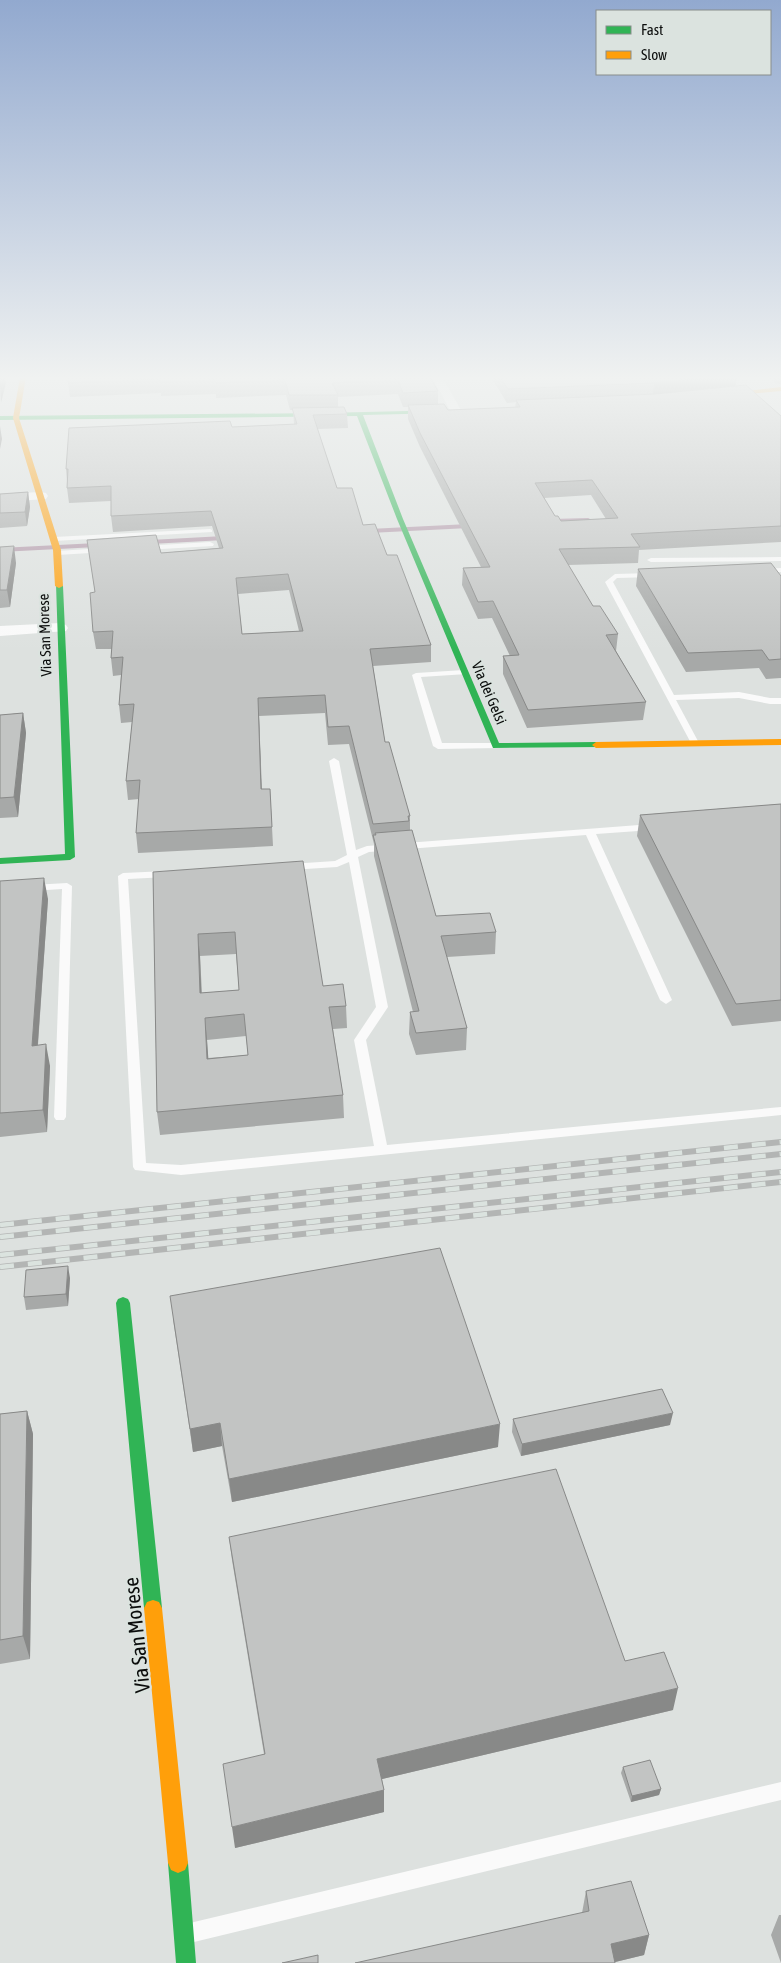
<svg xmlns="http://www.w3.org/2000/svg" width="781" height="1963" viewBox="0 0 781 1963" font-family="'Asap Condensed',sans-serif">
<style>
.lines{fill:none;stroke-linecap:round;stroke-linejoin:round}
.stream{stroke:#b298a9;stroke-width:4}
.lane{fill:#fafafa;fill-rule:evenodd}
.street{fill:#fafafa;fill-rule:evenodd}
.fast{fill:#30b455;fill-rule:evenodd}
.slow{fill:#ff9f0a;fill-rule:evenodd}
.rail-casing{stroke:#b3b5b4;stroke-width:6}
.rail{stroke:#dbe3df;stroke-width:4.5;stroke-dasharray:14;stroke-linecap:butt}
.wall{fill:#a7a9a8;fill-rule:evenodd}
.shaded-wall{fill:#888988}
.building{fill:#c2c4c3;stroke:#888988;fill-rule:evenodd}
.labels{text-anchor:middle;stroke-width:4.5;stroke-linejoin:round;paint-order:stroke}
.far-street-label{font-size:15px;fill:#0b0d0c;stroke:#dbe3df}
.near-street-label{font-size:21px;fill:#0b0d0c;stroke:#dbe3df}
</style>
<rect width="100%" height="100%" fill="#dde1df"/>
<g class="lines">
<!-- stream -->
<path class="stream" d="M552,521L588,520
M369,531L469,526
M150,542L224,538
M0,550L97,545"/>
<!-- lane -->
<path class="lane" d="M210,529L212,530V532L54,541L50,539L54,537Z
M210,542L214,544L213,546L144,550L140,548L144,546Z
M104,548H107V552L57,555L53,553L57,551Z
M781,557V561L651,562L647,560L651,558Z
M781,568V572L760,573L756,571L760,569Z
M652,573H655V577L617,578L613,582L674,695L739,692L770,698H781V704H770L739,698L676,700L699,743L695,746L692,745L605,582L615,574Z
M464,670L468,672L467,674L421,677L442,743H496L499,744V748L438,749L433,746L412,675L416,673Z
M334,758L339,761L356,850L367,846L652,824L657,827L652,830L596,834L672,1000L666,1004L660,1000L586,835L369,852L358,857L388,1007L366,1040L387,1145L781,1107V1115L181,1175L135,1170L133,1167L118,876L123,873L167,871L172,874L167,877L128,879L146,1163L181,1165L374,1146L354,1040L376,1007L349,862L337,867L290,870L285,867L290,864L335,861L347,855L329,761Z
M67,883L72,886L66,1117L64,1120H56L54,1117L62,889L32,891L27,888L32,885Z
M781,1782V1800L194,1942L187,1939L184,1932L187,1925L194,1922Z"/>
<!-- street -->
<path class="street" d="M0,377H27L22,380L0,381Z
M432,377H442L461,410L459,412H451Z
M41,492L46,493L48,496L46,499L0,502V494Z
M60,623L66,625L68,628L66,631L0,636V626Z"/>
<!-- fast -->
<path class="fast" d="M448,410L446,413L363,415L403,519L499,743L596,742L600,745L599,747L493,748L397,519L357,416L0,420V416L323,413Z
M56,584L63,586L75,857L70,860L0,864V858L65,854Z
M123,1297L128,1299L130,1303L162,1608L159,1614L153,1616L147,1614L144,1608L116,1303L118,1299Z
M178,1853L185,1856L188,1863L196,1963H176L168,1863L171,1856Z"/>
<!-- slow -->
<path class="slow" d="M20,377H26L19,418L61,550L63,586L59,588L55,586L53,550L13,418Z
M781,387V391L716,397L713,395Z
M781,739V745L596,748L592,745L596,742Z
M153,1600L159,1602L162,1608L188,1863L185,1870L178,1873L171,1870L168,1863L144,1608L147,1602Z"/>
<defs>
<path id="rail" d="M0,1225L781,1142
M0,1237L781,1154
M0,1255L781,1172
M0,1267L781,1182"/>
</defs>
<!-- rail casing -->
<use href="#rail" class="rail-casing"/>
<!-- rail -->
<use href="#rail" class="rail"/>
</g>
<!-- wall -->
<path class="wall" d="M69,377H430L438,391V404L448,410L515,408L516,402L507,403L491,377H737L735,386L781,416V542L639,550L638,563L568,565L593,606L618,634L616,651L646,702L643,720L527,728L503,674V656H510L492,618L478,619L462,585L463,568L481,567L420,447L408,419V407H403L398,394L338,397V407L347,414L348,428L317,429L337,488L363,525L387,555L431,645V662L373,666L385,742L410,816V830L436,916L496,932L495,954L447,957L467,1028L466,1050L416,1055L409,1034L410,1012H413L374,856V844L349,744L328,745L325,713L259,716L262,789H270L273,846L138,853L136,833L139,799L128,800L126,781L132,722L121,723L119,705L121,675L113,676L111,658L112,649H96L93,632L95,592L87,540L161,553L219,548L212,526L113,532L111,516V501L69,503L67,488V481L66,469L232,427L294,424L293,410H290L286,395L216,398V394L161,396V393L70,397L68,383ZM591,495L606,519L561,521L555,516L544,498ZM289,590L299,631L242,634L238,594Z
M769,377H781V384H777Z
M28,492L30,507L27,526L0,528V494Z
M0,547L16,563L10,607L0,608Z
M638,569L781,576V678L766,679L759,668L686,672L636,586Z
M23,713L26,733L18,817L0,818V715Z
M781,804V1021L732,1026L637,836L640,815Z
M153,872L323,986L346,1006L347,1028L333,1029L343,1095L344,1118L160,1135L157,1112ZM236,954L239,990L202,993L200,956ZM246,1036L248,1055L208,1058L207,1040Z
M0,881L48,899L38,1045L50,1066L47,1132L0,1137Z
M70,1278L68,1306L26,1310L24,1297Z
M173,1319L498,1447L232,1502L222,1446L193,1452Z
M27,1411L33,1434L30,1659L0,1664V1414Z
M513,1419L670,1425L521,1456L512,1432Z
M229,1537L625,1661L673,1710L382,1779L384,1790V1812L235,1848L264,1754L232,1560Z
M623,1767L661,1789L659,1795L631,1802L621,1773Z
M586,1891L649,1935L644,1955L615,1962L582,1913Z
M779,1915H781V1963L771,1935Z"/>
<!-- shaded-wall -->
<path class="shaded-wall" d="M2,377H5L6,383L1,403L0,386Z
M712,377H737L735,388L653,396L654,383Z
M0,426L2,439L0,449Z
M28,492L30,507L27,526L25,512Z
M14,546L16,563L10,607L7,590Z
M258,698L259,716L262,808L261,789Z
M23,713L26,733L18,817L14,797Z
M44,878L48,899L36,1069L32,1046Z
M198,934L200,956L202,1016L200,993Z
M205,1018L207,1040L210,1081L207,1059Z
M46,1044L50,1066L47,1132L43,1110Z
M68,1266L70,1278L68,1306L66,1294Z
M27,1411L33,1434L30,1659L23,1636Z
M673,1413L670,1425L521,1456L522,1444Z
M220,1423L222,1446L193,1452L190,1429Z
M500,1424L498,1447L232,1502L229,1479Z
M678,1688L673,1710L378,1780L377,1759Z
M661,1789L659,1795L631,1802L632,1796Z
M384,1790V1812L235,1848L232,1827Z
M649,1935L644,1955L611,1963V1944Z"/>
<!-- building -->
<path class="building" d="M0,377H2L0,386Z
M69,377H430L438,391L403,393L398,380L332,383L338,395H289L285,380L216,383L215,380L160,382L159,379L68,383Z
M500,377H712L654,383L508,389Z
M746,385L781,416V526L631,534L640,547L559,549L593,606H600L618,634L606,635L646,702L528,710L503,656L519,655L493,601L478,602L463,568L490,567L420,433L408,405L444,404L448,410L520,407L516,400L655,394ZM592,480L618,518L561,521L558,516H555L535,483Z
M344,407L347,414L313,415L337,488H352L363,525L375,524L387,555H397L431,645L370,649L385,742H389L410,816H408L409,821L373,824L349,726L328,727L325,695L258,698L261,789H270L272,827L136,833L140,780L126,781L134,704L119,705L123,657L111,658L113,631L93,632L90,593L95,592L87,540L156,535L161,553L223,548L211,511L111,516V486L67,488L68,469H66L69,428L230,421L232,427L297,424L292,408ZM288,574L303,631L242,634L236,578Z
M28,492L25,512L0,513V494Z
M14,546L7,590H0V547Z
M771,563L781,576V659L769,660L762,650L688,653L638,569Z
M23,713L14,797L0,798V715Z
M781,804V1000L736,1004L640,815Z
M412,830L436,916L490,913L496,932L441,936L467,1028L416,1033L410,1012L419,1011L373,835H376L375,833Z
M303,861L323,986L343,984L346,1006L329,1007L343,1095L157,1112L153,872ZM235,932L239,990L200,993L198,934ZM244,1014L248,1055L207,1059L205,1018Z
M44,878L32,1046L46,1044L43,1110L0,1113V881Z
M440,1248L500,1424L229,1479L220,1423L190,1429L170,1296Z
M68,1266L66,1294L24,1297L26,1270Z
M662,1389L673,1413L522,1444L513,1419Z
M27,1411L23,1636L0,1640V1414Z
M556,1469L625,1661L664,1652L678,1688L377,1759L384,1790L232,1827L223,1764L265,1754L229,1537Z
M650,1760L661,1789L632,1796L623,1767Z
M631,1881L649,1935L611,1944L615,1963H355L589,1911L586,1891Z
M318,1955V1963H282Z"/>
<!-- sky -->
<linearGradient id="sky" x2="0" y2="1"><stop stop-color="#92a9cf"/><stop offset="0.58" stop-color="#f0f2f1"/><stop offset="1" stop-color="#f0f2f1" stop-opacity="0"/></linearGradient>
<rect width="781" height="652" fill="url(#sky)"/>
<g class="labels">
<!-- far-street labels -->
<g class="far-street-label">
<text transform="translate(45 635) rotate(-92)" y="5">Via San Morese</text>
<text transform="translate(489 693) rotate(67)" y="5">Via dei Gelsi</text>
</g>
<!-- near-street labels -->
<g class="near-street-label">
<text transform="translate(137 1635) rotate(-96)" y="7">Via San Morese</text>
</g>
</g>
<!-- legend -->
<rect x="596" y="10" width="175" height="65" fill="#dbe3df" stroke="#888d8b"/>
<rect x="606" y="26" width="25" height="8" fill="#30b455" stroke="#888d8b"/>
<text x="641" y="35" font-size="15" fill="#0b0d0c">Fast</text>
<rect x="606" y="51" width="25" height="8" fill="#ff9f0a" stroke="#888d8b"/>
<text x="641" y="60" font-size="15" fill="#0b0d0c">Slow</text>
</svg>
